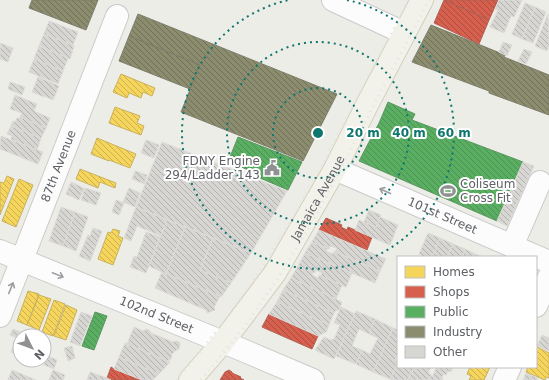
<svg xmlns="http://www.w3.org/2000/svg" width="549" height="380" viewBox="0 0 549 380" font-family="'DejaVu Sans',sans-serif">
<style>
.homes{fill:url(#homes-back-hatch);stroke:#c8b25f}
.shops{fill:url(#shops-back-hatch);stroke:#b26054}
.public{fill:url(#public-back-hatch);stroke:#5b9762}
.industry{fill:url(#industry-back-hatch);stroke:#7e7f6b}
.building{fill:url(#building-back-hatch);stroke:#dcdbd8}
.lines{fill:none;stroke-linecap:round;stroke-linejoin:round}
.minor-casing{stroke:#cacbc9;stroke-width:24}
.major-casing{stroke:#d2ceb9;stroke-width:24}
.minor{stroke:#fcfcfc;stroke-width:22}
.major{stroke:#f2f2ea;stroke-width:22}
.rail{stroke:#e3e3e2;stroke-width:3;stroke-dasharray:1 5;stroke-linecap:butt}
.oneway{stroke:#9d9ea1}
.ring{fill:none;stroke:#0f766e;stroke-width:2;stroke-dasharray:2 4}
.labels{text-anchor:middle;stroke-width:4;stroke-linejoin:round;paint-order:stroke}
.poi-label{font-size:12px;fill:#5e6065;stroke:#fff;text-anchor:end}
.street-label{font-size:12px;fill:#5e6065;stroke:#fff}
.centre{fill:#0f766e;stroke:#fff;stroke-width:2}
.ring-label{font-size:12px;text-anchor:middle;font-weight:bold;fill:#0f766e;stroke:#fff;stroke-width:4;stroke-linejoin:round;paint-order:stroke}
</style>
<defs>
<pattern id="homes-back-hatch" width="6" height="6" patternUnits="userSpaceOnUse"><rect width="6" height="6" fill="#f6d55c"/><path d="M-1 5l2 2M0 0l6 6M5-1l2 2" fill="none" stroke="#cab050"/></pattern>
<pattern id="shops-back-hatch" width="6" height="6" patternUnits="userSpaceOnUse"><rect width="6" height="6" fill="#d6604d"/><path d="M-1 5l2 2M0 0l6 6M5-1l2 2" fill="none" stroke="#a84f41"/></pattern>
<pattern id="public-back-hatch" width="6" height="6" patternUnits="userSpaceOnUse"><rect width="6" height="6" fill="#5aae61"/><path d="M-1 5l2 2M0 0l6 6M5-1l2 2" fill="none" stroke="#4e9154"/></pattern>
<pattern id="industry-back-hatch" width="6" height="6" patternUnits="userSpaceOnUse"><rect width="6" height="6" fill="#8c8c6e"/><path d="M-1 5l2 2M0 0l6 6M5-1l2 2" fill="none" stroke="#70705a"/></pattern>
<pattern id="building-back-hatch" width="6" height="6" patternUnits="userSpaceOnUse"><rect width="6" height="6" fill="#d7d6d3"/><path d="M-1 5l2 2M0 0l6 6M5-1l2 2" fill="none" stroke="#b2b1af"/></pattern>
</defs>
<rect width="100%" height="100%" fill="#edede8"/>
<!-- homes -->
<path class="homes" d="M121,74L155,88L152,96L143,92L141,98L129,93L127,98L113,92Z
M115,107L140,116L137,123L144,126L141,135L109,123Z
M97,138L136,154L130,168L109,160V161L91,154Z
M80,169L116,183L115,188L100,182L98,188L76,179Z
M7,176L14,179L0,215V182L4,183Z
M19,179L33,185L16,227L2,221Z
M113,229L120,231L118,236L123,238L113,265L98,259L108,232L111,233Z
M28,291L39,294L27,325L17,321Z
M39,295L51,299L39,330L27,325Z
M54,300L65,304L53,336L42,332Z
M66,305L77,310L66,340L54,336Z
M537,347L549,353V378L546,377L545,380L526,372L528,367H536V349Z
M470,367H490L484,380H469L471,376L467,374Z"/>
<!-- shops -->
<path class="shops" d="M444,0L489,20L479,44L434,23Z
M444,0H498L489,20Z
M326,218L342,225L341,227L347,230L348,227L372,237L367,250L319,230Z
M269,314L318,336L312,349L262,327Z
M111,367L114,369L142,380H111L107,378Z
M229,370L232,372V373L241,377L240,378L244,380H220L225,372Z"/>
<!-- public -->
<path class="public" d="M388,102L415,114L412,120L523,162L497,221L359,161L379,123Z
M238,137L302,162L288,190L260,178L262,175L228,162Z
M95,312L107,316L94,350L82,346Z"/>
<!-- industry -->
<path class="industry" d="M32,0H98L86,30L29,8Z
M138,14L337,94L303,161L181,112L200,65L129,36Z
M431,25L505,55L504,57L549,75V115L489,93V91L412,62Z
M129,36L200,65L190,89L119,61Z"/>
<!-- building -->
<path class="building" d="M499,0H522L514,17L511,16L504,33L490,27L498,10L495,9Z
M525,3L535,7L522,39L512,34Z
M535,7L546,12L533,43L522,39Z
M548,14L549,46L547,51L535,46Z
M49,21L78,32L73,45L44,34Z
M44,34L74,46L70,59L39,46Z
M503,42L512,45L507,56L499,52Z
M0,43L13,48L8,62L0,59Z
M39,46L68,58L63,71L34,59Z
M524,49L532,52L526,64L518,61Z
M34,59L63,71L58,84L29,72Z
M38,77L59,86L53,100L44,96V97L32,92Z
M10,82L25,87L22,95L8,89Z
M15,95L37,104L34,111L50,118L46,128L20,117L22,113L10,109Z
M20,117L46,128L41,138L11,126L13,121L15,122L17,118H20Z
M11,126L41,138L37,150L11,139L12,136L7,134Z
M1,136L43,152L38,164L0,149Z
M146,140L159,145L154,158L141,153Z
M162,142L287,191L251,253L136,207Z
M523,162L534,166L507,226L497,221Z
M135,171L147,175L144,184L132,179Z
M71,182L84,188L79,200L66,194Z
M85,188L101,193L96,205L81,200Z
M129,188L140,193L135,207L123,202Z
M116,200L124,203L119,215L112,212Z
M61,207L75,212L63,246L49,241Z
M136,207L167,220L161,236L137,226L131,241L124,238Z
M369,210L381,215L376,227L364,222Z
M75,212L88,217L76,251L63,246Z
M380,217L398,225L390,245L355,230L359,220L376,227Z
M167,220L185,227L166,274L149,266Z
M185,227L213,238L200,270L231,283L221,297L166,274Z
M93,228L102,231L90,261L79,256L88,235L90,236Z
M319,230L386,259L380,271L335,252L337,248L330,246L329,249L312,242Z
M146,232L160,237L146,273L130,267L134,256L137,257Z
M428,233L440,238L432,257H421L422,255L419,254Z
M213,238L251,253L231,283L200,270Z
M440,238L453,244L447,257H432Z
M312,242L328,248L326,251L333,254L334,251L380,271L375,283L305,253Z
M453,244L465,249L462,257H447Z
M465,249L482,257H462Z
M305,253L352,273L346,287L321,276L322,273L316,270L315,273L298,266Z
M298,266L313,272L312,275L318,278L319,275L342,285L336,299L291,278Z
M162,272L220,296L214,307L215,310L207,313L206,310L155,288Z
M291,278L342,302L339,310H337L334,313L283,290Z
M283,290L334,313L329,325L277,302Z
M277,302L329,325L326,332L318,336L269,314Z
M341,307L355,314L334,359L315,350L324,337L330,340L334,339L340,325L334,323Z
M356,311L375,319L369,334L359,329L352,346L362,350L356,364L336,356Z
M81,312L92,316L80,346L70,342Z
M375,319L393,328L373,372L356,364L362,350L370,354L378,338L369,334Z
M134,327L143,331L147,329L149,330L151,333L173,342L177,341L179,342L180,344L179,349L175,351L172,354L171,359L167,361L127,344Z
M393,328L398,330V353L395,360L398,362L390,379L373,372Z
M13,329L25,334L24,336H20V339L10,335Z
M542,335L549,338V351L537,346Z
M15,341L20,343V355L11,352Z
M125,343L167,361L170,362L159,374L119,357Z
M72,346L75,358L68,361L64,348Z
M48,356L57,360L54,369L44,365Z
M119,357L159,374L153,380H142L114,369Z
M398,362V367H412L414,368L408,380H392L390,379Z
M418,367H431L428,373L431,375L428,380H408L414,368L417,369Z
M435,367H453L451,372L448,371L446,375L444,374L442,377L443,380H428L431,375L433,376L436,368Z
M12,370L36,380H8Z
M53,370L65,375L63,380H49Z
M90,372L107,378L111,380H87Z
M526,373L538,378L537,380H523Z"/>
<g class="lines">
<defs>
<g id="minor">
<path d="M333,0L404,33"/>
<path id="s1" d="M335,169L549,262"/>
<path d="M512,246L540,182"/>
<path id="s2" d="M0,251L240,349L313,380"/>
<path d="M536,306L549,277"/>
<path id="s3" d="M0,316L117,16"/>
<path d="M504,380L510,367"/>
</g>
<g id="major">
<path id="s4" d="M190,380L223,342L275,273L335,169L369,101L422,0"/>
</g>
</defs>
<!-- minor casing -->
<use href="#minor" class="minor-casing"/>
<!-- major casing -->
<use href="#major" class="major-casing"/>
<!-- minor -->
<use href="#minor" class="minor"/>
<!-- major -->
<use href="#major" class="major"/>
<!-- rail -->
<path class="rail" d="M177,380L201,351L227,317L263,266L301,204L409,0
M201,380L243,329L279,277L317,214L429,0"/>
</g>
<!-- one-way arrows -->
<defs><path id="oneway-shaft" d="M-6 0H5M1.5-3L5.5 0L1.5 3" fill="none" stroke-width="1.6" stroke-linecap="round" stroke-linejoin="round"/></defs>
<g class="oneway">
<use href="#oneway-shaft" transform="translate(385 191) rotate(-156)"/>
<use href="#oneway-shaft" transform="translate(58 275) rotate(22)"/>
<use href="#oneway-shaft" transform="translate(11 288) rotate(-68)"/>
</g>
<!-- distance rings -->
<g class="ring">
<circle cx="318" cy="133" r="45"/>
<circle cx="318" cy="133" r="91"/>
<path d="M347 0A136 136 0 1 1 289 0"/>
</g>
<!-- icons -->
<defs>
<symbol id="civic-bare" viewBox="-9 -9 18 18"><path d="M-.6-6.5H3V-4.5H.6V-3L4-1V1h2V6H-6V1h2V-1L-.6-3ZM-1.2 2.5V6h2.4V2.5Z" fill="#909193" stroke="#fff" stroke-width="2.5" paint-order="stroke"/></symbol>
<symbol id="stadium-bare" viewBox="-9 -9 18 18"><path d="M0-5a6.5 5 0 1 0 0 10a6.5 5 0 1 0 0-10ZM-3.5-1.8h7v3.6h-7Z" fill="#909193" stroke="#fff" stroke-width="2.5" paint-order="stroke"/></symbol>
</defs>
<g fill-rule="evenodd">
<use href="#civic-bare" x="261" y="157" width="22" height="22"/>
<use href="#stadium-bare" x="437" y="180" width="22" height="22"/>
</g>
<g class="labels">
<!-- poi labels -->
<g class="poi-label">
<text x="260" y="165">FDNY Engine<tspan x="260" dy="14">294/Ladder 143</tspan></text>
<text x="460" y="188" text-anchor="start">Coliseum<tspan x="460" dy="14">Cross Fit</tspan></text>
</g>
<!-- street labels -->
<g class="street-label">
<text dy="4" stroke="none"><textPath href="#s3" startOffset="161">87th Avenue</textPath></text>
<text dy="4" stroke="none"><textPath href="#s4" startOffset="223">Jamaica Avenue</textPath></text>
<text dy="4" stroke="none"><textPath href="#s1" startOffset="117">101st Street</textPath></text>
<text dy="4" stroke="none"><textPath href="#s2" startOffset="169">102nd Street</textPath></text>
</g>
</g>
<circle cx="318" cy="133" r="6" class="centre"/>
<g class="ring-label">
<text x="363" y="137">20 m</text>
<text x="409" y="137">40 m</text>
<text x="454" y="137">60 m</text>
</g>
<!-- legend -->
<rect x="397" y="256" width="140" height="112" fill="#ffffff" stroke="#bfbfc1"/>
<rect x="405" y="266" width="20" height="12" fill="#f6d55c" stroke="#bfbfc1"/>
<text x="433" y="276" font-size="12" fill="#5e6065">Homes</text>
<rect x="405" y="286" width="20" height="12" fill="#d6604d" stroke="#bfbfc1"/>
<text x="433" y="296" font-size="12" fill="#5e6065">Shops</text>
<rect x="405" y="306" width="20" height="12" fill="#5aae61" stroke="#bfbfc1"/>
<text x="433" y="316" font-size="12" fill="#5e6065">Public</text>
<rect x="405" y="326" width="20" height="12" fill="#8c8c6e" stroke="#bfbfc1"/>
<text x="433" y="336" font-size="12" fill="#5e6065">Industry</text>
<rect x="405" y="346" width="20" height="12" fill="#d7d6d3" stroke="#bfbfc1"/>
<text x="433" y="356" font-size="12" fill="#5e6065">Other</text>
<!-- north arrow -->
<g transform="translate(32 348) rotate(132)"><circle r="19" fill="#ffffff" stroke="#bfbfc1"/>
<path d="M0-3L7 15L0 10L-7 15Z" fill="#909193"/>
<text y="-6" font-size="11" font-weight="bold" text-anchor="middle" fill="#5e6065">N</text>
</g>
</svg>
